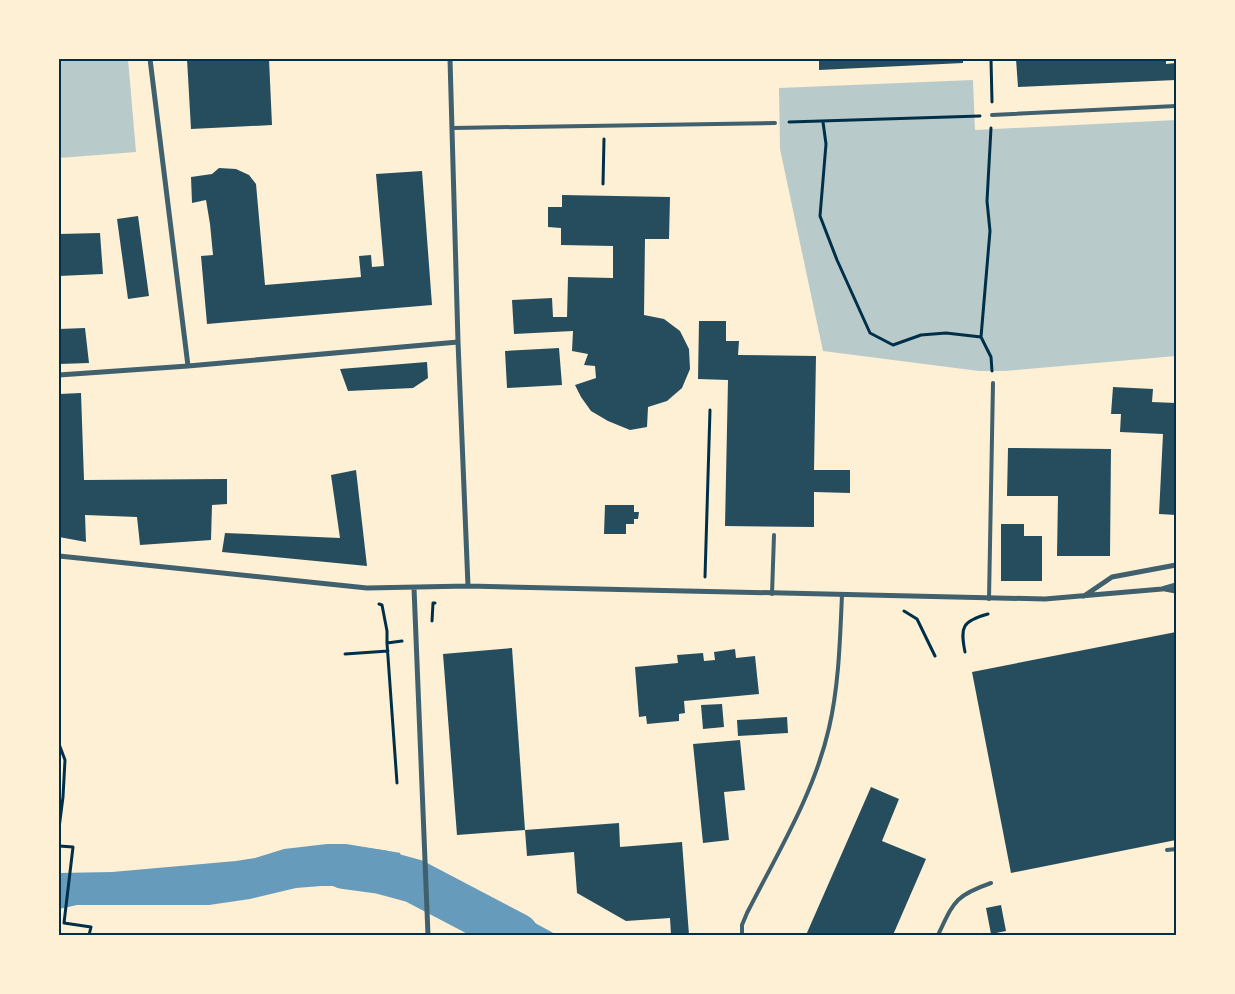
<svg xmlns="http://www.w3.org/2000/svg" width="1235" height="994" viewBox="0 0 1235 994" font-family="'Sofia Sans Condensed',sans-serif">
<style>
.green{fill:#b9caca}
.water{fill:#669bbc}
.pier{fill:#fdf0d5}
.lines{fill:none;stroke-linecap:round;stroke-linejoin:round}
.river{stroke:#669bbc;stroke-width:44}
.building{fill:#264d5e}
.path{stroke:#003049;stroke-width:3}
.service{stroke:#3f606c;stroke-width:4}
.minor{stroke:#3f606c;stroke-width:5}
.neatline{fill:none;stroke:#003049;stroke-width:2}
</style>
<rect width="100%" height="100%" fill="#fdf0d5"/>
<!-- green -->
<path class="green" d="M59,59H128L136,152L59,158Z
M973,80L975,130L1176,120V356L1005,371H979L823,351L780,149L779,88Z"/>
<!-- water -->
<path class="water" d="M327,844H346L401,853L403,898L337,886H321L296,888L250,899L209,905H77L59,909V873L112,872L236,861L255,858L284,849Z
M438,870L557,935H474L440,918Z"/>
<!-- pier -->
<path class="pier" d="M400,851L403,853L406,897L404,900Z
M437,867H438L440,918L437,917L435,870Z"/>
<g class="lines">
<!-- river -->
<path class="river" d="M344,867L381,872L414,881L517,935"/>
</g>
<!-- building -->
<path class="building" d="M187,59H269L272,125L191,129Z
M819,59H963V63L819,70Z
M1016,59H1166V64L1176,63V80L1018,87Z
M219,168L236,169L249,175L256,184L265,285L361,277L359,256L371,255L372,267L384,266L376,174L422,171L432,305L207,324L201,256L213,255L210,224L206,200L192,203L191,177L212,174Z
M562,195L670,197L669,239H645L644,315L664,319L680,331L689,349L690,369L682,388L667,401L648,407L647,427L630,430L608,421L591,411L581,397L575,385L596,378L595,366L584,365L588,354L572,351L573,331L514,334L512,300L552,298L553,317H567L568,277L613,278V246L561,245V228L548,227V207H562Z
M138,216L149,296L128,299L117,219Z
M100,233L103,274L59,276V234Z
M699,321H726V341H739L738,355L816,356L814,470H850V493L814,492V527L725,526L728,380L698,379Z
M85,328L89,363L59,364V329Z
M559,348L562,385L507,388L505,351Z
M427,362L428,378L413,388L348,391L340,369Z
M1113,387L1153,389L1152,402L1176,403V515L1159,514L1163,434L1120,432L1121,414H1111Z
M81,393L84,480L227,479V504L212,505L211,540L140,545L137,517L85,515L86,542L59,537V394Z
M1008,448L1111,449L1110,556H1057L1058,496H1007Z
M356,470L367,566L222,552L225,533L340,538L331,475Z
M605,505H634V512H639L638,519H634V524H626V534H604Z
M1001,524H1024V536H1042V581H1001Z
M1176,632V840L1011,873L972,672Z
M512,648L525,830L457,835L443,654Z
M735,649L736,658L755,656L759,694L684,701L685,713L679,714V721L647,724L646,716L639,717L635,667L678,663L677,655L703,653L704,661L715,660L714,652Z
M722,704L724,727L703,729L701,705Z
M787,717L788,733L738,736L737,720Z
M740,740L745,790L724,792L729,840L703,843L693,744Z
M871,787L899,799L882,841L926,859L893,935H806Z
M619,823L620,847L682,842L689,935H671L670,918L626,921L577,893L574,852L527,856L525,830Z
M1001,905L1006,931L991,934L986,908Z"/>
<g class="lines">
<!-- path -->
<path class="path" d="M991,59L992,102
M789,122L980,116
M823,122L826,144L820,216L837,260L870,333L893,345L921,335L946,333L981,337L991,357L992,371
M603,184L604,139
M981,337L990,231L987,201L991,128
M705,577L710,410
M379,604L382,605L387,631V643L402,641
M904,611L917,619L935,656
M432,621L433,603H435
M387,643L397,783
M965,652C960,627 962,621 988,614
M345,654L388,651
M59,744L65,760L63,797L59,828
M59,846L73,847L64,923L91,927L89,935"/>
<!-- service -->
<path class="service" d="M992,115L1176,106
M453,128L775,123
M772,594L774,535
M989,599L993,383
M1167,850L1176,849
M742,935V925L747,913C777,854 814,794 829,728C839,685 840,639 842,595
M938,935C954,902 954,896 991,883"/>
<!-- minor -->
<path class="minor" d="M150,59L188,366
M450,59L458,342L468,586
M59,375L188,366L458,342
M59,556L367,588L468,586L1045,599L1162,589L1176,585
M414,588L428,935
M1165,589L1176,591
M1084,596L1112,577L1176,565"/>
</g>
<!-- border -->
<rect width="1235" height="994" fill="none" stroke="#fdf0d5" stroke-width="120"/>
<rect x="60" y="60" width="1115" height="874" class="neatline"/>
</svg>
